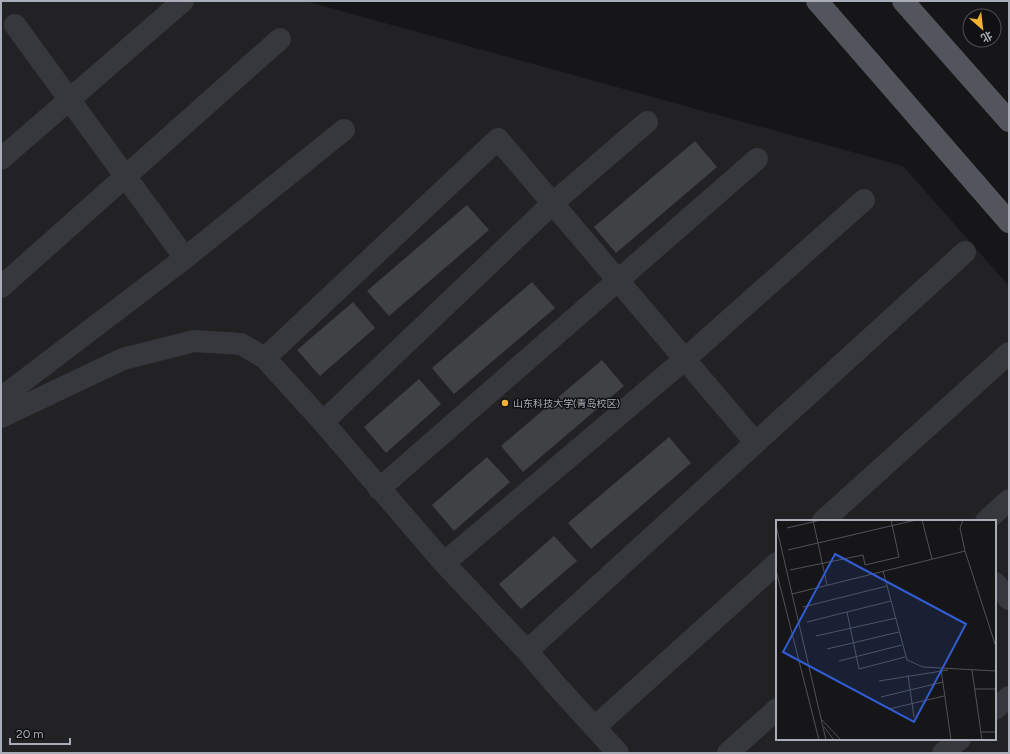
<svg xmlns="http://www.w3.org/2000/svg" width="1010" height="754" viewBox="0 0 1010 754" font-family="Figtree,'Noto Sans SC',sans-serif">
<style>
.built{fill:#222225;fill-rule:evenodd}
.building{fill:#404145}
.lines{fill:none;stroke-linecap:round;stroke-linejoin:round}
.minor{stroke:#37383d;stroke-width:22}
.major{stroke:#53555c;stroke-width:22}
.poi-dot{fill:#f2b134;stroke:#111113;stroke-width:1.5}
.labels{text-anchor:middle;stroke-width:3;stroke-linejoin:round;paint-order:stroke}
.poi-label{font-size:10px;fill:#a8adb8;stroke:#111113;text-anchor:start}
.inset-road{fill:none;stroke:#505258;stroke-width:1}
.view{fill:#325cd3;fill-opacity:0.15;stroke:#325cd3;stroke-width:2}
.inset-edge{fill:none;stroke:#a8adb8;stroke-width:2}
</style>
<rect width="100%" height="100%" fill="#161618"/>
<!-- built -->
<path class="built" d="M1,1H305L903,166L1009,286V753H1ZM777,521H995V739H777Z"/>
<!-- building -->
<path class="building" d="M695,141L717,167L616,253L594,227Z
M467,205L489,230L389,316L367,291Z
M532,282L555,308L454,394L432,368Z
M353,302L375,328L320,376L297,350Z
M602,360L624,386L523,472L501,446Z
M419,379L441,404L386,453L364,427Z
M669,437L691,463L591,549L568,523Z
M487,457L510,482L454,531L432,505Z
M554,536L577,561L521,609L499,584Z"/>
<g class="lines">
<!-- minor -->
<path class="minor" d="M15,25L185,258
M1,159L183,1
M1,287L280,39
M265,358L498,139L755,442
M1,398L185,258L344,130
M1,417L123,359L194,341L241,344L265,358L323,422L444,563L527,651L556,685L618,753
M323,422L553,203L647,122
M379,489L757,159
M823,521L1009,353
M986,521L1009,500
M444,563L685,359L864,200
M995,583L1009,599
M527,651L965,252
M995,709L1009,697
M595,727L777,563
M728,753L777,709
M943,753L960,739"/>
<!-- major -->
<path class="major" d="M817,1L1009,222
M903,1L1009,121"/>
</g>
<!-- markers -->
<circle class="poi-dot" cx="505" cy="403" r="4"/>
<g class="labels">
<!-- poi labels -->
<g class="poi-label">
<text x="513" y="407">山东科技大学(青岛校区)</text>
</g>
</g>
<!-- overview -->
<g transform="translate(776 520)">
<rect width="220" height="220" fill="#161618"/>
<path class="inset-road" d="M37,0L51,65M146,0L156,39M187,0L184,8L189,31L220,127M0,5L50,220M11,8L45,0M12,30L140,0M0,50L43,220M14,50L87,35L89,45L123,37L115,0M107,51L131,140L147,147L220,151M16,74L189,31M27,87L111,66M71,92L83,149L129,137M31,102L115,81M40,116L120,98M51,129L123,112M63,141L126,125M165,149L175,220M196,150L206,220M132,155L138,197M103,161L172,150M199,169H220M105,177L167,162M113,189L168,176M46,200L65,220M48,207L58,220M205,212H220"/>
<path class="view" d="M59,34L190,104L138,202L7,132Z"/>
<rect width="220" height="220" class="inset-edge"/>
</g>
<!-- border -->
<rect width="1010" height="754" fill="none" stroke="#a8adb8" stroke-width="4"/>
<!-- north arrow -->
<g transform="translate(982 28) rotate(152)"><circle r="19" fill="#111113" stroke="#4d4f55"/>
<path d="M0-3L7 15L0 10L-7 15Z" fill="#f2b134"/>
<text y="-6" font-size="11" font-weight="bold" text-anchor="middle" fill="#a8adb8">北</text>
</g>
<!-- scale -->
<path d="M10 738v6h60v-6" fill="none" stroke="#a8adb8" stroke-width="2"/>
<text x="16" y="738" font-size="12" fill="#a8adb8" stroke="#111113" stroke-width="3" paint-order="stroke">20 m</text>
</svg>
